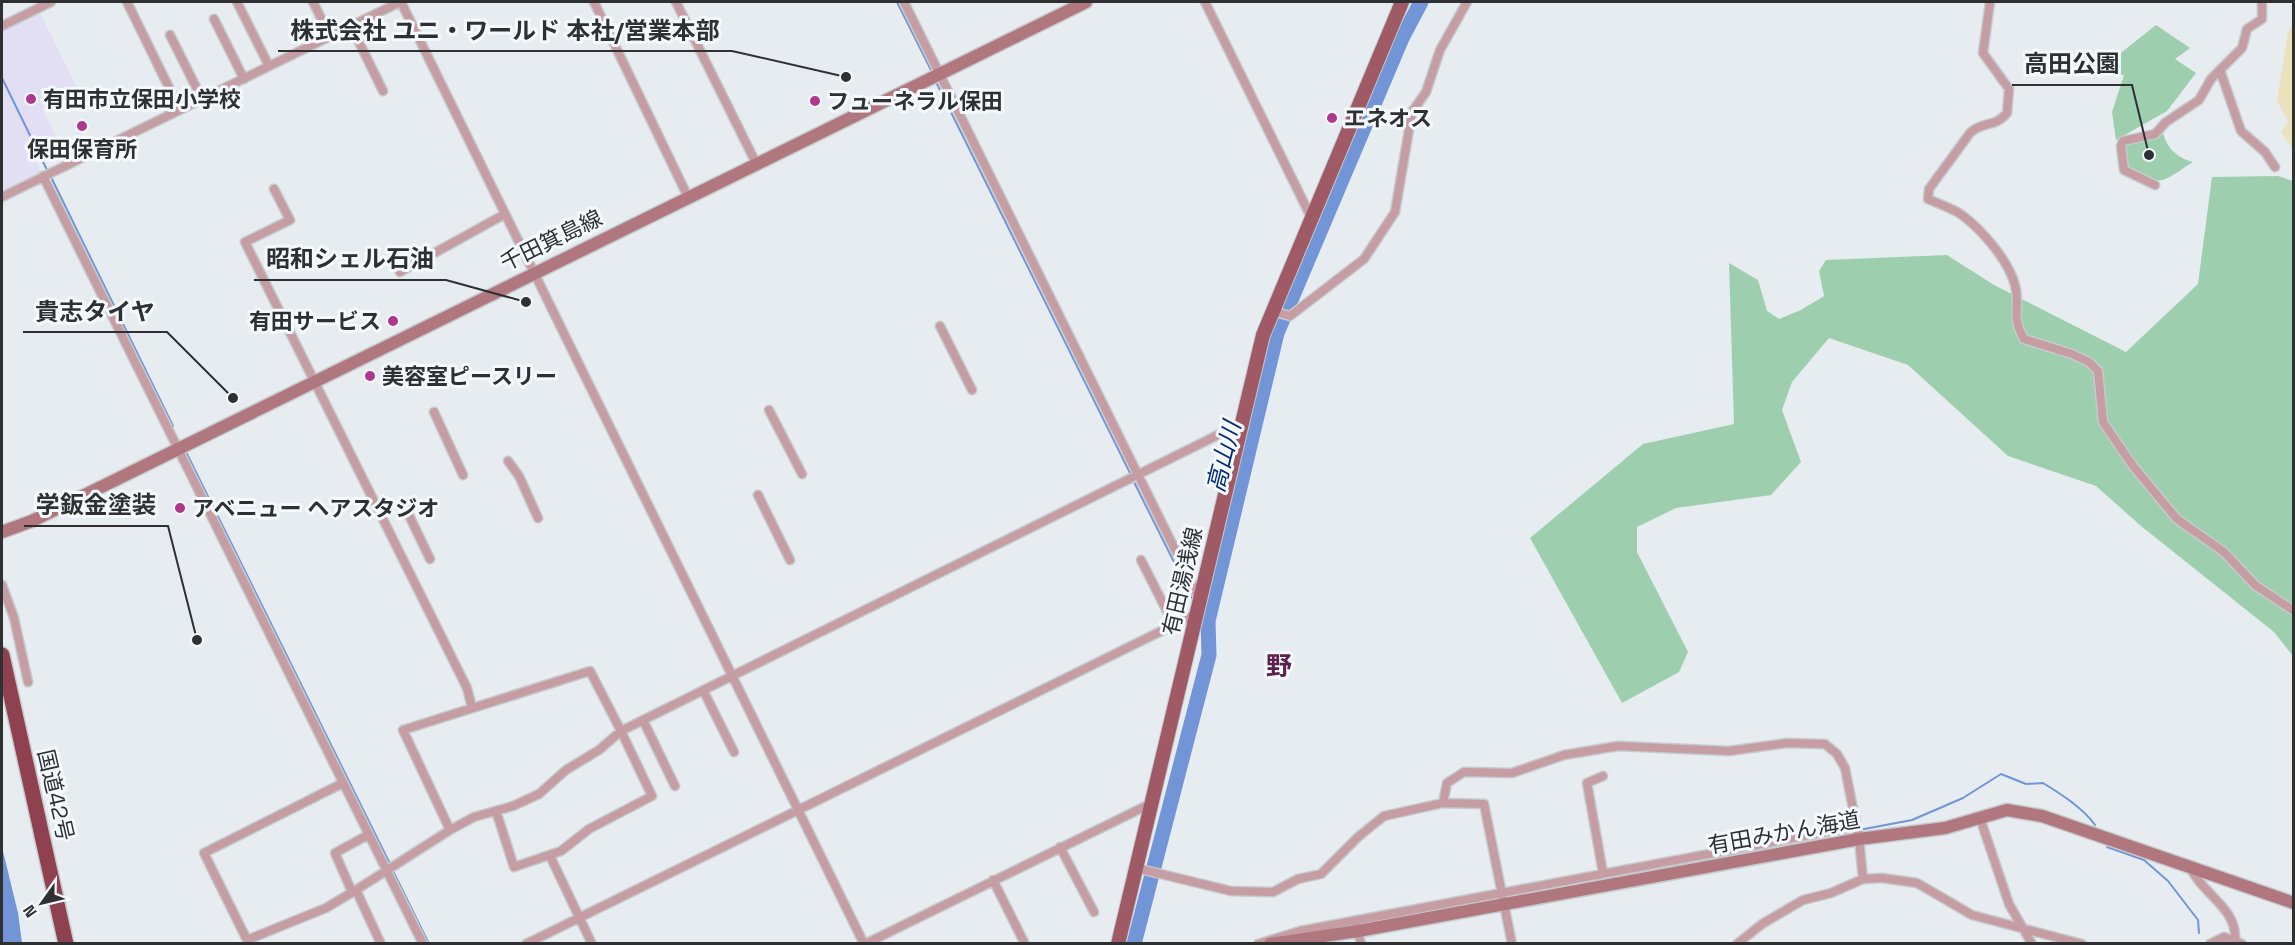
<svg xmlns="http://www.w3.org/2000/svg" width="2295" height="945" viewBox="0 0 2295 945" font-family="'Space Grotesk','Noto Sans JP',sans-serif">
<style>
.education{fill:#e2def4}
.green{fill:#9dcfae}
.sand{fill:#ebe1bc}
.water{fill:#7195d7}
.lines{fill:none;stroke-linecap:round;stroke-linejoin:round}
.stream{stroke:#7195d7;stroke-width:2}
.river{stroke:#7195d7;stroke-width:15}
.street-casing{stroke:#c5cace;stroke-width:11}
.secondary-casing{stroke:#c5cace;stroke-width:15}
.primary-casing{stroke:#c5cace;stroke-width:16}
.highway-casing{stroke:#c5cace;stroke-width:18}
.street{stroke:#c59da2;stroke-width:8}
.secondary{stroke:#b0777e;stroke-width:12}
.primary{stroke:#9f5a65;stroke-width:14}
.highway{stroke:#904150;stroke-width:15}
.poi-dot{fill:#af378d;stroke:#f4f9fe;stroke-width:2}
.labels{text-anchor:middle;stroke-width:6;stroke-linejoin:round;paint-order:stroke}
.poi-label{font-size:22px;font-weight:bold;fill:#2e3032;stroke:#f4f9fe;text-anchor:start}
.street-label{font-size:22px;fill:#2e3032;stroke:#f4f9fe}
.water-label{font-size:24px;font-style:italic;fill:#042a77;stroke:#f4f9fe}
.quarter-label{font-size:26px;font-weight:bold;fill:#5c224a;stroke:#f4f9fe}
.leader{fill:none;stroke:#2e3032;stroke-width:2}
.callout-dot{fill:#2e3032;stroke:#f4f9fe;stroke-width:2}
.callout-label{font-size:24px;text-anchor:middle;font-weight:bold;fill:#2e3032;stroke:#f4f9fe;stroke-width:6;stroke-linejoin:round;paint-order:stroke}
</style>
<rect width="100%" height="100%" fill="#e6ecf0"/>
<!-- education -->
<path class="education" d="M39,11L78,90L42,108L59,144L34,156L41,172L2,191V30Z"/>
<!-- green -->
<path class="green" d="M2156,25L2190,48L2175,59L2196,73L2167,111L2116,140L2112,112L2124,75L2086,72L2084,57L2112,60Z
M2162,129C2166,147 2175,157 2193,162C2158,184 2166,186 2126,169L2123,143Z
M2278,176L2293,181V656L2274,632L2141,526L2096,486L2008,456L1908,365L1829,338L1792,382L1782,410L1801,462L1771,495L1676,508L1637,527V552L1688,652L1679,672L1622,703L1530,538L1643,444L1734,424L1729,263L1758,280L1767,311L1779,319L1801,310L1824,296L1819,271L1826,260L1947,255L1994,285L2126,352L2198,284L2212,177Z"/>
<!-- sand -->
<path class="sand" d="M2293,26V149L2281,132L2288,122L2277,100L2288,32Z"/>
<!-- water -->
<path class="water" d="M2,847L18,913L22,943H3Z"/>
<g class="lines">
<!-- stream -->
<path class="stream" d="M897,2L932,72
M2,78L48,172
M935,80L1131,475
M51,177L173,426
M187,454L391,866
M1133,480L1192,598
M1204,616L1208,621
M2107,847L2144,860L2168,881L2198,920L2199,933
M393,871L429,944
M1505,897L1912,820L1963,798L2001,774L2026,784L2043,783C2061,794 2083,808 2095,825
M1358,925L1500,898"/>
<!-- river -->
<path class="river" d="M1134,944L1209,655L1208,621L1277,333L1402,38L1421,2"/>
<defs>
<path id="street" d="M127,2L180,110
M237,2L269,66
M313,2L330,36
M401,2L864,944
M594,2L688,197
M676,2L756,163
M904,2L1199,598
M1205,2L1311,217
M1990,2L1983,53L2009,89L2007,113C1995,128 1982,121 1970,133L1929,189L1928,199C1939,204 1952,208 1962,215C1983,231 2008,260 2015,285C2021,308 2010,314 2024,339L2072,354L2089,362L2098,371L2103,422L2133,466L2177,519L2224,552L2255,585L2294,611
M214,19L244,79
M2,26L51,2
M351,26L383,91
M170,35L202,99
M2220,70L2241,131L2265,152L2275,167
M43,176L423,944
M2155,185L2124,170L2121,146L2123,141L2155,134L2166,122L2199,100L2211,79L2242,48L2247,29L2262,19V2
M274,189L290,220L245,242L467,688L472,708
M2,197L400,2
M400,272L505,214
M1272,311L1290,316L1364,259L1395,212L1412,112L1426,92L1440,50L1467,2
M940,326L972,390
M769,410L802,474
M434,412L463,475
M508,461L519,476L538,518
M758,495L790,560
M404,505L430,559
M1141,560L1174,625
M2,585L14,618L28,682
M703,690L734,752
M643,720L675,786
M1443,803L1447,783L1464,772L1512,773L1564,755L1618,746L1729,751L1787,743L1825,744L1837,754L1845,768L1859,839L1863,879
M1980,818L2009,904L2032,944
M450,830L474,817L513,806L539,794L566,770L599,750L621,731L652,796L589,829L561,851L514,867L496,811
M1060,847L1094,912
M550,856L592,944
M2190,867C2202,894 2237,908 2235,939
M1136,868L1231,891L1273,892L1298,879L1321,874L1358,837L1384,816L1443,803L1484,804L1512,944
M1603,873L1587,783L1603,776
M993,880L1025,944
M352,892L335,853L368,835
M1357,926L1361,944
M247,940L326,908L356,890
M249,944L204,853L343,783
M381,944L356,890L450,830L403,730L590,671L621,731L1242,423
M526,944L1196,614
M865,944L1150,804
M1258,944L1300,931L1857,826
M1737,944L1762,924L1803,900L1831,893L1863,879L1882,878L1917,883L1972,915L2082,944
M2210,944L2224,937L2242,944"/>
<path id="secondary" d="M2,532L32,521L1086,2
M1270,944L1358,931L1859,839L1945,828L2007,810L2042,816L2294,903"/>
<path id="primary" d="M1118,944L1263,335L1402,2"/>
<path id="highway" d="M2,655L66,944"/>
</defs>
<!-- street casing -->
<use href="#street" class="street-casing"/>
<!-- secondary casing -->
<use href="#secondary" class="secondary-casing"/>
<!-- primary casing -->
<use href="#primary" class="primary-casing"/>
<!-- highway casing -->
<use href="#highway" class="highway-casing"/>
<!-- street -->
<use href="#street" class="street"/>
<!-- secondary -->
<use href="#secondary" class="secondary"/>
<!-- primary -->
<use href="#primary" class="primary"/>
<!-- highway -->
<use href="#highway" class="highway"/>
</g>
<!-- markers -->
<g class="poi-dot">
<circle cx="31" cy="99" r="6"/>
<circle cx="815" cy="101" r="6"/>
<circle cx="1332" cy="118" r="6"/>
<circle cx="82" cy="126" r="6"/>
<circle cx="393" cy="321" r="6"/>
<circle cx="370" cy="376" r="6"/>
<circle cx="180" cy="508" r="6"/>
</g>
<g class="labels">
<!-- poi labels -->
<g class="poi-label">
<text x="43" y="107">有田市立保田小学校</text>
<text x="827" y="109">フューネラル保田</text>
<text x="1344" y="126">エネオス</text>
<text x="82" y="157" text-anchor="middle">保田保育所</text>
<text x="381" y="329" text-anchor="end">有田サービス</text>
<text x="382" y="384">美容室ピースリー</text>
<text x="192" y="516">アベニュー ヘアスタジオ</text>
</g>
<!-- street labels -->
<g class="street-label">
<text transform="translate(551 240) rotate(-26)" y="8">千田箕島線</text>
<text transform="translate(1182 581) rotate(-77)" y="8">有田湯浅線</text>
<text transform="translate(56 795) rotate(77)" y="8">国道42号</text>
<text transform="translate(1784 832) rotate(-10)" y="8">有田みかん海道</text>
</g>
<!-- water labels -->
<g class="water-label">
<text transform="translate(1224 457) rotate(-76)" y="8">高山川</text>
</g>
<!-- quarter labels -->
<g class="quarter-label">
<text x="1279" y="675">野</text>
</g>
</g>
<!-- callouts -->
<path class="leader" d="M846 77L732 51H278M2149 155L2132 85H2012M526 302L446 280H254M233 398L167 332H23M197 640L168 526H24"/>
<g class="callout-dot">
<circle cx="846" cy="77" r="6"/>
<circle cx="2149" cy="155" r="6"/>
<circle cx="526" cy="302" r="6"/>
<circle cx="233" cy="398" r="6"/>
<circle cx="197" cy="640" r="6"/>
</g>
<g class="callout-label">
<text x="505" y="39">株式会社 ユニ・ワールド 本社/営業本部</text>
<text x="2072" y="72">高田公園</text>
<text x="350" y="267">昭和シェル石油</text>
<text x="95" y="320">貴志タイヤ</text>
<text x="96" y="513">学鈑金塗装</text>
</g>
<!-- border -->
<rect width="2295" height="945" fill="none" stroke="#2e3032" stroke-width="6"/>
<!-- north arrow -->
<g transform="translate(42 903) rotate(236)" stroke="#f4f9fe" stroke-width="4.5" paint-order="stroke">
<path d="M0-4.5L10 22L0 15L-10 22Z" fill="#2e3032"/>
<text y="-9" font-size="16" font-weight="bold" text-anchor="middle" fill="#2e3032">N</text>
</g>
</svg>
